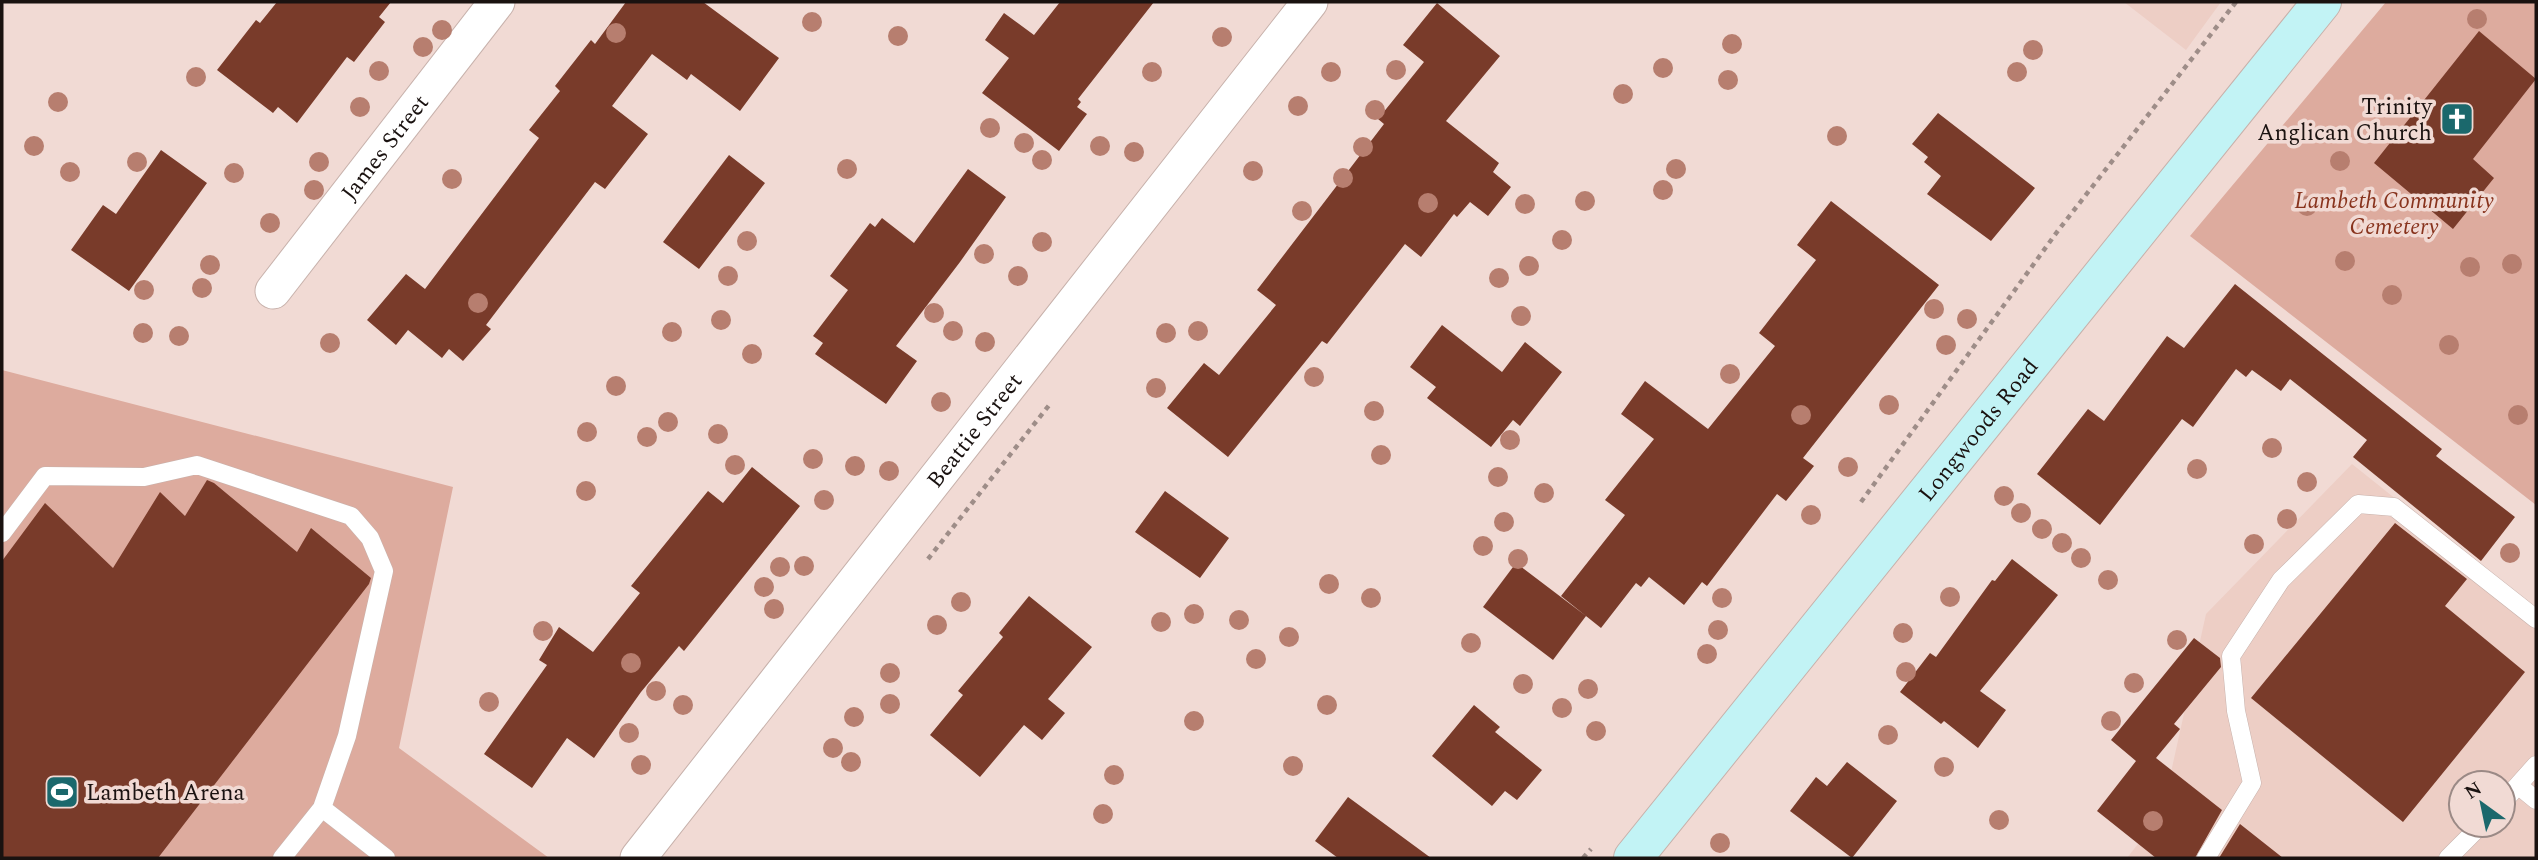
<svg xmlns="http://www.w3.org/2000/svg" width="2538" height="860" viewBox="0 0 2538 860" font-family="Spectral,serif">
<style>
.built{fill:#edcec5;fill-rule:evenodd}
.green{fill:#ddab9e}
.building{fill:#793b2a}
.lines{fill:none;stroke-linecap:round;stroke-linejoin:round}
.service-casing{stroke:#c7b1ab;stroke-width:19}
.minor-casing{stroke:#c7b1ab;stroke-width:37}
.secondary-casing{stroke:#c7b1ab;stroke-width:40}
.path{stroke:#9e8d88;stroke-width:4.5;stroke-dasharray:5 5;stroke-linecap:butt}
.service{stroke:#fff;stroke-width:18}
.minor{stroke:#fff;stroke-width:35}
.secondary{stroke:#c2f3f5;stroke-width:38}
.tree{fill:#b77e6f}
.labels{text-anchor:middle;stroke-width:7;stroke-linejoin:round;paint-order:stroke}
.poi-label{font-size:23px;fill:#1a1210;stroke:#f1dad4;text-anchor:end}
.street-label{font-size:23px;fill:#1a1210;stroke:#f1dad4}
.park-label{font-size:23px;font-style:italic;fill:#88331d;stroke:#f1dad4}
</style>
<rect width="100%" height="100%" fill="#f1dad4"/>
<!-- built -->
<path class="built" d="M2124,2H2221L2186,50Z
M2352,464L2536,611V858H2127L2162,813L2206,614ZM2461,783H2503V825H2461Z"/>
<!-- green -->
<path class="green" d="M2386,2H2536V505L2190,236Z
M2,370L453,487L399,748L549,858H2Z"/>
<!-- building -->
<path class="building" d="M277,2H391L379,17L385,22L354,62L347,57L297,123L278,107L273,113L217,70L256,20L260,23Z
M626,2H703L779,58L740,111L691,74L687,80L652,54L612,106L648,134L605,189L595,182L486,325L491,329L463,361L449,349L442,358L408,330L396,345L367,320L406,274L425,289L539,138L529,130L560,91L555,86L591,40L595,44Z
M1060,2H1154L1078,99L1081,102L1077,107L1087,114L1059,151L982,93L1009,58L985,40L1004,13L1034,35Z
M1437,3L1500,56L1446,121L1499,163L1493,172L1511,187L1488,216L1470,202L1457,217L1454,214L1421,257L1405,244L1327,344L1322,341L1228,457L1167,408L1204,363L1219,375L1276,305L1257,290L1384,124L1378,119L1424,62L1403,45Z
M2479,31L2536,79L2473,159L2494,178L2453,229L2374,163Z
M1938,113L2035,188L1991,241L1927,194L1941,176L1924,162L1928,157L1912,144Z
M161,150L207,183L129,291L71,250L103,205L116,214Z
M729,155L765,183L699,269L663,242Z
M968,169L1006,197L960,262L896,346L917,361L886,404L815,354L823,343L813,336L848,290L830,276L870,223L875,227L882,218L914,243Z
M1831,201L1939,285L1803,458L1814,466L1786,501L1777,494L1707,586L1702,582L1684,605L1649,577L1641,587L1636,583L1601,628L1561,596L1625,515L1605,500L1654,439L1621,414L1645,381L1708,429L1775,346L1759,333L1816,260L1797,245Z
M2235,284L2442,449L2436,456L2515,517L2481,561L2353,457L2367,440L2290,379L2281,391L2252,370L2246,377L2236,369L2193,427L2182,419L2100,525L2037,474L2088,409L2104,421L2167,336L2184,348Z
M1442,325L1502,372L1525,342L1562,372L1520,426L1513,420L1491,447L1427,398L1436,387L1410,367Z
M752,467L800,506L684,651L679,646L641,692L594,758L567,738L532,788L484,754L547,665L539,660L559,627L593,652L640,593L631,586L708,491L723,503Z
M207,480L214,483L297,552L311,528L371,578L369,584L158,858H2V561L45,503L113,568L160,492L185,516Z
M1165,491L1229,538L1200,578L1135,532Z
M2395,523L2467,579L2445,606L2525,672L2403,822L2251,698Z
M2012,559L2058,595L1980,691L2006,710L1978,748L1944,721L1941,724L1900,692L1930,653L1936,657L1992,580L1995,581Z
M1516,563L1586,616L1553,660L1483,607Z
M1029,596L1092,647L1048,699L1065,713L1042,740L1024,725L980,777L930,735L963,695L958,691L1003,637L999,633Z
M2194,638L2220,658L2221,667L2174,724L2180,729L2156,758L2222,810L2195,858H2156L2097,811L2136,761L2111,740Z
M1474,705L1500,727L1495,732L1542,770L1517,800L1505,791L1492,806L1432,756Z
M1847,762L1897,801L1852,858L1790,811L1816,777L1827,786Z
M1348,797L1431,858H1338L1315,841Z
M2240,824L2283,858H2219Z"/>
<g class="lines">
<defs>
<path id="service" d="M2,533L45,476L144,477L197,465L351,516L370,538L384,571L347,736L322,808
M2519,786L2536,800
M2503,802L2536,765
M282,858L322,808L386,858
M2206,858L2252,783L2236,711L2231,656L2281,580L2358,504L2394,507L2536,619
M2448,858L2481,825"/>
<g id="minor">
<path id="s1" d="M273,291L497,2"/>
<path id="s2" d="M638,858L1310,2"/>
</g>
<g id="secondary">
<path id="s3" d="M1633,858L2322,2"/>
</g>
</defs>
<!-- service casing -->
<use href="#service" class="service-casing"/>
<!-- minor casing -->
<use href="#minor" class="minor-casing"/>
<!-- secondary casing -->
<use href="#secondary" class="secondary-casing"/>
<!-- path -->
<path class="path" d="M1861,502L2057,232L2236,2
M928,559L1050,404
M1583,858L1591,849"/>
<!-- service -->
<use href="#service" class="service"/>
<!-- minor -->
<use href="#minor" class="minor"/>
<!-- secondary -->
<use href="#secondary" class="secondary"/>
</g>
<!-- trees -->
<g class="tree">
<circle cx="2477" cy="19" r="10"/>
<circle cx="812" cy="22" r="10"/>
<circle cx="442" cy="30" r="10"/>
<circle cx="616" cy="33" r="10"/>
<circle cx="898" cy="36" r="10"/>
<circle cx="1222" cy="37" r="10"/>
<circle cx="1732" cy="44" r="10"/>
<circle cx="423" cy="47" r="10"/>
<circle cx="2033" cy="50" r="10"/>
<circle cx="1663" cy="68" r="10"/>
<circle cx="1396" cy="70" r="10"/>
<circle cx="379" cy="71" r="10"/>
<circle cx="1152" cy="72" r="10"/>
<circle cx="1331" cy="72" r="10"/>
<circle cx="2017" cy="72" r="10"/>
<circle cx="196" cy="77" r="10"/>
<circle cx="1728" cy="80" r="10"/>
<circle cx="1623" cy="94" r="10"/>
<circle cx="58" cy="102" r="10"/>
<circle cx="1298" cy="106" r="10"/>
<circle cx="360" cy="107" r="10"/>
<circle cx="1375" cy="110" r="10"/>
<circle cx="990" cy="128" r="10"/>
<circle cx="1837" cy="136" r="10"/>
<circle cx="1024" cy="143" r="10"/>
<circle cx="34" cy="146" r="10"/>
<circle cx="1100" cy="146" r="10"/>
<circle cx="1363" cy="147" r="10"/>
<circle cx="1134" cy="152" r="10"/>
<circle cx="1042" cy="160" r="10"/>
<circle cx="2340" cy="161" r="10"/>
<circle cx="137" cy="162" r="10"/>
<circle cx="319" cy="162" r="10"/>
<circle cx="847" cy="169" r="10"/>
<circle cx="1676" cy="169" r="10"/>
<circle cx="1253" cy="171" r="10"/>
<circle cx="70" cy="172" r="10"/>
<circle cx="234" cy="173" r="10"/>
<circle cx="1343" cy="178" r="10"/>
<circle cx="452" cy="179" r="10"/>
<circle cx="314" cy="190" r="10"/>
<circle cx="1663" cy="190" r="10"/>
<circle cx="1585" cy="201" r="10"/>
<circle cx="1428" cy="203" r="10"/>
<circle cx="1525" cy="204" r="10"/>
<circle cx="2307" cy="206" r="10"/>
<circle cx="1302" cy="211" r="10"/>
<circle cx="270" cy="223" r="10"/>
<circle cx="1562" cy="240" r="10"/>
<circle cx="747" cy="241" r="10"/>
<circle cx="1042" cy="242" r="10"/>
<circle cx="984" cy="254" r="10"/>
<circle cx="2345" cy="261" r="10"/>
<circle cx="2512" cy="264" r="10"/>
<circle cx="210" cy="265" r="10"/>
<circle cx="1529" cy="266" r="10"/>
<circle cx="2470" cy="267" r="10"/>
<circle cx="728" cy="276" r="10"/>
<circle cx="1018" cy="276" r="10"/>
<circle cx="1499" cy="278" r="10"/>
<circle cx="202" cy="288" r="10"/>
<circle cx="144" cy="290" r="10"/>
<circle cx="2392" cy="295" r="10"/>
<circle cx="478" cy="303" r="10"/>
<circle cx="1934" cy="309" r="10"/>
<circle cx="934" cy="313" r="10"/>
<circle cx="1521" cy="316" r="10"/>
<circle cx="1967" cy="319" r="10"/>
<circle cx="721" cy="320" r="10"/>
<circle cx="953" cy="331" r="10"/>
<circle cx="1198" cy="331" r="10"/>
<circle cx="672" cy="332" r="10"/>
<circle cx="143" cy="333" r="10"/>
<circle cx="1166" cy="333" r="10"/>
<circle cx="179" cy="336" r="10"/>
<circle cx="985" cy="342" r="10"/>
<circle cx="330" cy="343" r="10"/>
<circle cx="1946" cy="345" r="10"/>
<circle cx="2449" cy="345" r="10"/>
<circle cx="752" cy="354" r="10"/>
<circle cx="1730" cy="374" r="10"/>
<circle cx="1314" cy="377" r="10"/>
<circle cx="616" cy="386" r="10"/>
<circle cx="1156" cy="388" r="10"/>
<circle cx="941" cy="402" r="10"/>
<circle cx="1889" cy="405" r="10"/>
<circle cx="1374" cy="411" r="10"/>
<circle cx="1801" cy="415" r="10"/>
<circle cx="2518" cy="415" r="10"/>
<circle cx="668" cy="422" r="10"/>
<circle cx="587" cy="432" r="10"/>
<circle cx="718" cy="434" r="10"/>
<circle cx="647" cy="437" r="10"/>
<circle cx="1510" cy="440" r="10"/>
<circle cx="2272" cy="448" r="10"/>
<circle cx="1381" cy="455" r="10"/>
<circle cx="813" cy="459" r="10"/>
<circle cx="735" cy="465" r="10"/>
<circle cx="855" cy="466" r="10"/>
<circle cx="1848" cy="467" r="10"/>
<circle cx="2197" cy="469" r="10"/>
<circle cx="889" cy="471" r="10"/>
<circle cx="1498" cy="477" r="10"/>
<circle cx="2307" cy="482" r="10"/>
<circle cx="586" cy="491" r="10"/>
<circle cx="1544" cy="493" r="10"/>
<circle cx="2004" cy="496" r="10"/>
<circle cx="824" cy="500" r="10"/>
<circle cx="2021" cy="513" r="10"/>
<circle cx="1811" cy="515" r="10"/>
<circle cx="2287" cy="519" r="10"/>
<circle cx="1504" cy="522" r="10"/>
<circle cx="2042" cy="529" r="10"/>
<circle cx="2062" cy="543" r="10"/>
<circle cx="2254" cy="544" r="10"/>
<circle cx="1483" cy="546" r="10"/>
<circle cx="2510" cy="553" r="10"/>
<circle cx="2081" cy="558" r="10"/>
<circle cx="1518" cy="559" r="10"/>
<circle cx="804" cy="566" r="10"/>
<circle cx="780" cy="567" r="10"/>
<circle cx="2108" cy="580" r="10"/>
<circle cx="1329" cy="584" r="10"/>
<circle cx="764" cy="587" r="10"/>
<circle cx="1950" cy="597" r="10"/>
<circle cx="1371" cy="598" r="10"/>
<circle cx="1722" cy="598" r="10"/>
<circle cx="961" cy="602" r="10"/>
<circle cx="774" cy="609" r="10"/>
<circle cx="1194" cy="614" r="10"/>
<circle cx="1239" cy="620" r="10"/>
<circle cx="1161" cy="622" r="10"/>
<circle cx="937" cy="625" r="10"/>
<circle cx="1718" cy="630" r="10"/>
<circle cx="543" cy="631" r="10"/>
<circle cx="1903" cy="633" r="10"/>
<circle cx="1289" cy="637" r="10"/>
<circle cx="2177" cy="640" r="10"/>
<circle cx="1471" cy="643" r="10"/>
<circle cx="1707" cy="654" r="10"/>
<circle cx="1256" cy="659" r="10"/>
<circle cx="631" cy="663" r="10"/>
<circle cx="1906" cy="672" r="10"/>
<circle cx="890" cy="673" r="10"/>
<circle cx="2134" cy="683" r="10"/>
<circle cx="1523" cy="684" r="10"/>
<circle cx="1588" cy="689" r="10"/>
<circle cx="656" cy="691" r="10"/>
<circle cx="489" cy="702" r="10"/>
<circle cx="890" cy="704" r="10"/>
<circle cx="683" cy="705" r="10"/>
<circle cx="1327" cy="705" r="10"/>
<circle cx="1562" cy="708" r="10"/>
<circle cx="854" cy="717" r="10"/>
<circle cx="1194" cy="721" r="10"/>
<circle cx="2111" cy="721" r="10"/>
<circle cx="1596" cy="731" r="10"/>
<circle cx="629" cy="733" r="10"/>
<circle cx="1888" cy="735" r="10"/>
<circle cx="833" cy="748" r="10"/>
<circle cx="851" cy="762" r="10"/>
<circle cx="641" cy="765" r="10"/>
<circle cx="1293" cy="766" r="10"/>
<circle cx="1944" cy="767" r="10"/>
<circle cx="1114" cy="775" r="10"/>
<circle cx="1103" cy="814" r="10"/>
<circle cx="1999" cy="820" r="10"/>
<circle cx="2153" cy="821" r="10"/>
<circle cx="1720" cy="843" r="10"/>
</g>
<!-- icons -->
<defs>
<symbol id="church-square" viewBox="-11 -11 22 22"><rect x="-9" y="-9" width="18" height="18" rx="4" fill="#1b686c" stroke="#f1dad4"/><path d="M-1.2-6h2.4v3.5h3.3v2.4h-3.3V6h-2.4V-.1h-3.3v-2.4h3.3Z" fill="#fff"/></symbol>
<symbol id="stadium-square" viewBox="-11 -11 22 22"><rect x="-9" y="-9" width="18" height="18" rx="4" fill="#1b686c" stroke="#f1dad4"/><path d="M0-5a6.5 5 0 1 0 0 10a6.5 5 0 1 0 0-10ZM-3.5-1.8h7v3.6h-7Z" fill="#fff"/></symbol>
</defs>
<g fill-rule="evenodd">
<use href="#church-square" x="2438" y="100" width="38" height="38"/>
<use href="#stadium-square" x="43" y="773" width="38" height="38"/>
</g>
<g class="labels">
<!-- poi labels -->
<g class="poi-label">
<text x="2432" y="114">Trinity<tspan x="2432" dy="26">Anglican Church</tspan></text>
<text x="86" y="800" text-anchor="start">Lambeth Arena</text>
</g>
<!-- street labels -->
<g class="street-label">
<text dy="8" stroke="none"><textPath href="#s1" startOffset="182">James Street</textPath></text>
<text dy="8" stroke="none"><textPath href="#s2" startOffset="544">Beattie Street</textPath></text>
<text dy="8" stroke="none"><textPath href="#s3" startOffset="550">Longwoods Road</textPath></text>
</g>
<!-- park labels -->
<g class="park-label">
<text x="2394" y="208">Lambeth Community<tspan x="2394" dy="26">Cemetery</tspan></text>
</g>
</g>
<!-- border -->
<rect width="2538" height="860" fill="none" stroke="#1a1210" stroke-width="7"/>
<!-- north arrow -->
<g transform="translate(2482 804) rotate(327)"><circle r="33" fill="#f1dad4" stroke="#9b8a86" stroke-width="2"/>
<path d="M0-5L12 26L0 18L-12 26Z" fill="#1b686c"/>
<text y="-10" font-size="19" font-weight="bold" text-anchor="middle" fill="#1a1210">N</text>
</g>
</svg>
